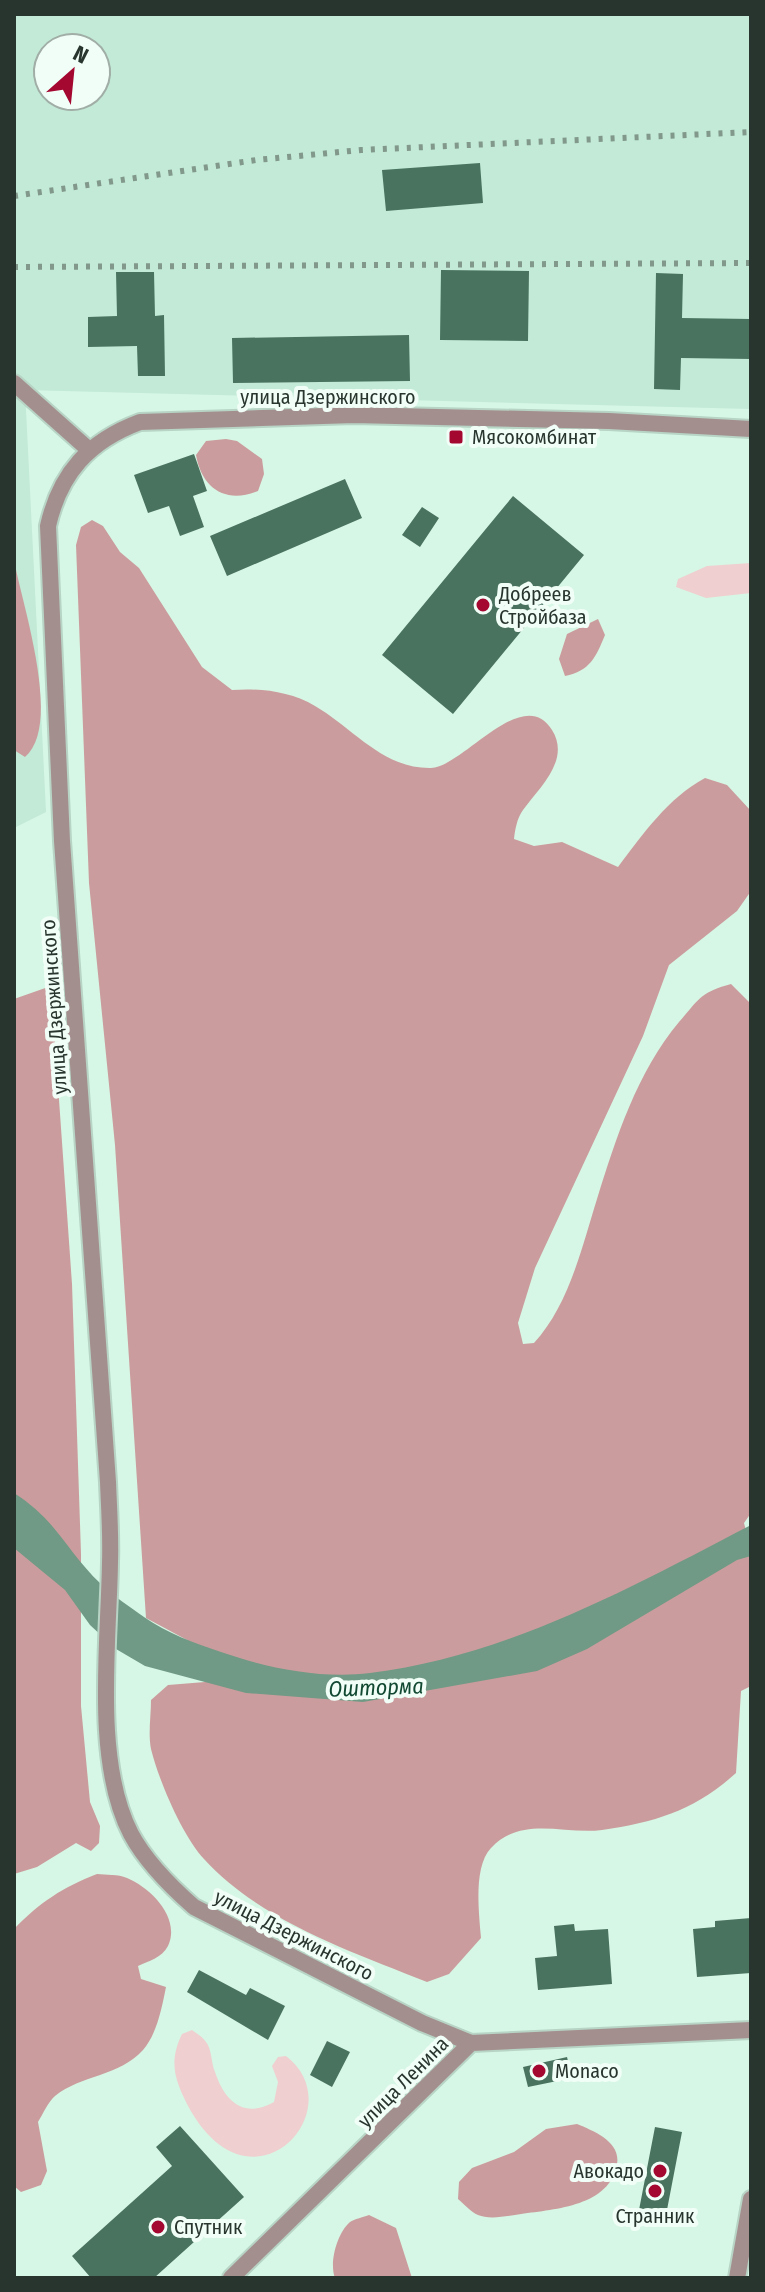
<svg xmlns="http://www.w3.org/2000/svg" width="765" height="2292" viewBox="0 0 765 2292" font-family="'Fira Sans Condensed',sans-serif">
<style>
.built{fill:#c2ead6;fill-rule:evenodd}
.green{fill:#efcfcf}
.forest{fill:#cb9c9d}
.water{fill:#709a85}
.building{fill:#4a735f}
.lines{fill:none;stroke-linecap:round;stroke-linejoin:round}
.minor-casing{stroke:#b7d4c4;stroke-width:20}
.tertiary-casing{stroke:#b7d4c4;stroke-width:20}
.minor{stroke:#a48f8f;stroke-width:16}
.tertiary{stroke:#a48f8f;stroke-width:16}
.rail{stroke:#81988b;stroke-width:6;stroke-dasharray:4 8;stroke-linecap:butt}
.poi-dot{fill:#a40730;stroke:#f1fef7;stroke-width:3}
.labels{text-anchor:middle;stroke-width:8;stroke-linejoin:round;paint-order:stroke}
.street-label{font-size:20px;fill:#28352e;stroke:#f1fef7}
.poi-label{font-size:20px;fill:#28352e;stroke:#f1fef7;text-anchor:start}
.water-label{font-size:22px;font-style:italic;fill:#124933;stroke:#f1fef7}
</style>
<rect width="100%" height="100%" fill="#d6f7e5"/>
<!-- built -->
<path class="built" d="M14,14H751V409L25,390L46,812L14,828ZM48,48H96V96H48Z"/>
<!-- green -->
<path class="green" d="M751,563V593L706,598L676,587L678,579L707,566Z
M192,2030C196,2033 203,2037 206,2042C212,2049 211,2063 215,2072C225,2102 244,2119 274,2102L278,2082L272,2066L278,2057L286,2056C355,2109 250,2224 187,2104C174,2078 169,2061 182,2034Z"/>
<!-- forest -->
<path class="forest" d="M226,439L237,441L262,459L264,474L258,491C226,504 202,489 196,455L206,441Z
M92,520L103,526L120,552L139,568L202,667L232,690C259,688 290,691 315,706C353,728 383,769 431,768C463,767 523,683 552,730C571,760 539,788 523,810C517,818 515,830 514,839L534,846L562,842L618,867C643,834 668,798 705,778L727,785L751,811V891L737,911L669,965L643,1036L535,1268L518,1323L523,1344L534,1343C569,1305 582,1247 597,1199C616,1138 637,1072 679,1022C699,999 701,992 731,984L751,1004V1513L744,1523L751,1550V1686L741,1691L736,1773C695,1810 657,1822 602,1830C564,1835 522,1815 491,1848C473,1867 479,1913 481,1938L449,1974L427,1982C350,1951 262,1922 204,1859C182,1835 159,1781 151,1749C148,1734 151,1716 151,1700L168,1685L205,1682L216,1673L187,1640L146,1618L115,1145L89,883L76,545L81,527Z
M14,560C22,604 63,725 25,757L14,750Z
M598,619L605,635C596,657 590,671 565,676L559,659L567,634Z
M51,986L72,1284L81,1554V1706L90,1802L100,1826L99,1843L91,1851L76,1843L37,1867L14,1874V999Z
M97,1874C106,1875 118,1874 127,1878C151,1888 181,1918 168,1946C162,1958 148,1961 138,1966L141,1979L166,1987C162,2007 157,2034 143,2050C120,2076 81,2075 55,2096C48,2102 43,2114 38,2122L47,2171L41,2185L21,2192L14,2186V1929C39,1903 63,1887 97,1874Z
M577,2124C594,2131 621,2142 617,2164C610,2206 556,2209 521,2214C509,2216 489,2220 478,2215C471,2212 464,2204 458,2199L459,2182L472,2168L514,2152L546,2129Z
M369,2215L396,2228L412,2278H335C329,2263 337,2233 350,2222C354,2219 364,2217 369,2215Z"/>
<!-- water -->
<path class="water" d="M14,1493C58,1521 66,1551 101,1584C113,1596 130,1607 144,1617C167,1633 194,1643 221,1652C267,1668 321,1679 370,1673C505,1657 632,1587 751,1525V1556L737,1560L587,1649L537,1671L363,1702L246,1693L145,1666L116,1649L90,1625L65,1590L14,1548Z"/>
<!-- building -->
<path class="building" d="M480,163L483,203L386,211L382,170Z
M441,270L529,271L528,341L440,340Z
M116,272H154L155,316L164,315L165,376H138L137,346L88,347V317L117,316Z
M656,273L683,274L682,318L751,319V359L681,358L680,390L654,389Z
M409,335L410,381L233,383L232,338Z
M194,454L207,491L193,496L204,527L180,536L169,506L148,513L134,475Z
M345,479L362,518L227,576L210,536Z
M513,496L584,555L453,714L382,655Z
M422,507L439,518L420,547L402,535Z
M751,1918V1973L697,1977L693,1929L715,1927V1921Z
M574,1924L575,1931L608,1929L612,1984L538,1990L535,1958L557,1956L554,1926Z
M199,1970L246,1995L250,1988L285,2006L268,2040L187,1992Z
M327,2041L350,2052L332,2087L310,2075Z
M567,2057L572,2078L528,2087L523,2067Z
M180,2126L244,2197L154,2278H91L72,2256L172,2166L156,2147Z
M655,2127L682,2132L666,2215L639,2210Z"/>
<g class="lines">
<defs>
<path id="minor" d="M14,383L88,449
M471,2043L422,2023L194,1907C170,1886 146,1862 131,1834C93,1761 109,1641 110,1562C111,1535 109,1509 108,1482L62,841L48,526C60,473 89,441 140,422L354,415L609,421L751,429
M231,2278L471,2043L751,2030"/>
<path id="tertiary" d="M737,2278L751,2199"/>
</defs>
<!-- minor casing -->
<use href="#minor" class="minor-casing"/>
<!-- tertiary casing -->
<use href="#tertiary" class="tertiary-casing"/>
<!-- minor -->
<use href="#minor" class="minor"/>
<!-- tertiary -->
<use href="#tertiary" class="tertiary"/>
<!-- rail -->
<path class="rail" d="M14,196L256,160L361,150L751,132
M14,267L751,263"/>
</g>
<!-- markers -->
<g class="poi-dot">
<rect x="448" y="429" width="16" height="16" rx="4"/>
<circle cx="483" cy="605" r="8"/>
<circle cx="539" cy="2071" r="8"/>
<circle cx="660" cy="2171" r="8"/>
<circle cx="655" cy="2191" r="8"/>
<circle cx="158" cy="2227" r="8"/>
</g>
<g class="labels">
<!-- street labels -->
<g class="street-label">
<text x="328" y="404">улица Дзержинского</text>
<text transform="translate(54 1007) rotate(-94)" y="7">улица Дзержинского</text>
<text transform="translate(294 1935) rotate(27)" y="7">улица Дзержинского</text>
<text transform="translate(403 2082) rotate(-45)" y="7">улица Ленина</text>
</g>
<!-- poi labels -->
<g class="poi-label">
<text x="472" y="444">Мясокомбинат</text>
<text x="499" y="601">Добреев<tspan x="499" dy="23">Стройбаза</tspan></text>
<text x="555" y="2078">Monaco</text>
<text x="644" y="2178" text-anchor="end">Авокадо</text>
<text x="655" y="2223" text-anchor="middle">Странник</text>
<text x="174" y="2234">Спутник</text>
</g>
<!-- water labels -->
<g class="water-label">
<text transform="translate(376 1687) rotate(-2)" y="8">Ошторма</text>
</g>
</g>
<!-- border -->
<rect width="765" height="2292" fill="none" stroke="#28352e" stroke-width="32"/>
<!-- north arrow -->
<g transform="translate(72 72) rotate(27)"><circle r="38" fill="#f1fef7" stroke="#a1aea7" stroke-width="2"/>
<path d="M0-6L14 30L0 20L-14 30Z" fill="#a40730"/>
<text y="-12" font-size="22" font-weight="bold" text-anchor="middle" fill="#28352e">N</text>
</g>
</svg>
